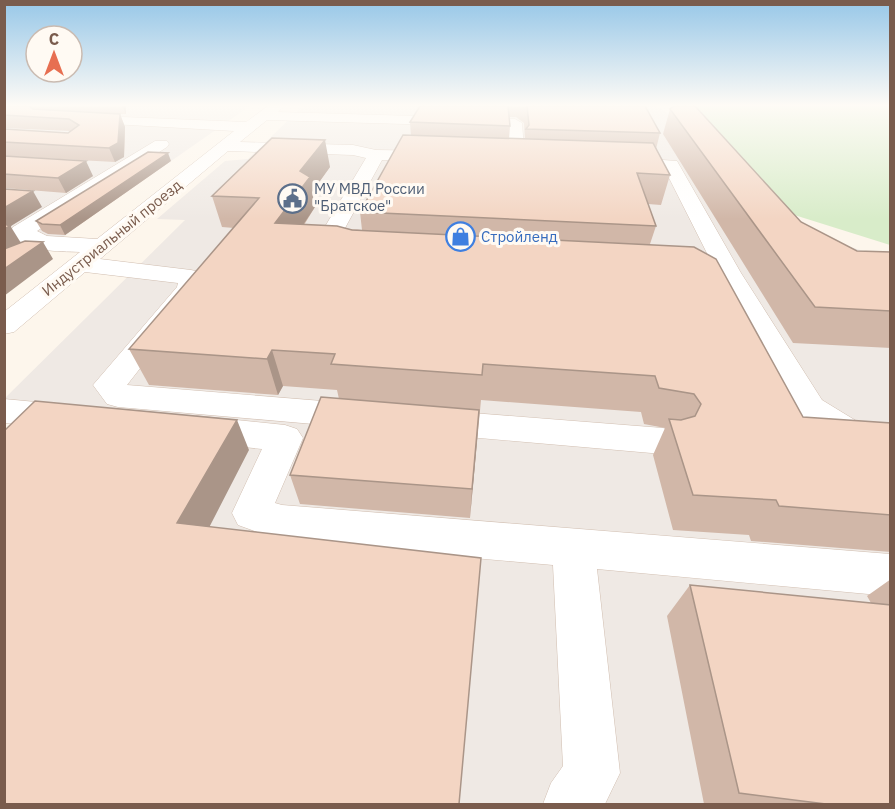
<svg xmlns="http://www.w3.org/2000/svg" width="895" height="809" viewBox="0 0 895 809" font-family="'IBM Plex Sans',sans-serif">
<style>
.industrial{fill:#efe9e4}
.green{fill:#d8ecc9}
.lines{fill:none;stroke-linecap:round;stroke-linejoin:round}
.minor-casing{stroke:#d1beb0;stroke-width:1}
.minor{fill:#fff;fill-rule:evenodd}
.wall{fill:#d1b7a8;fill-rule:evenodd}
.shaded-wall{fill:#aa9588}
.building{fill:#f3d5c3;stroke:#aa9588;stroke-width:1.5}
.labels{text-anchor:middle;stroke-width:6;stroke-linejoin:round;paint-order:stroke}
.far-service-label{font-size:15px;fill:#4e5e75;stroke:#fffaf3;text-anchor:start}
.far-shop-label{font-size:15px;fill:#366cbe;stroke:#fffaf3;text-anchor:start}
.far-street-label{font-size:15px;fill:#7a5c4d;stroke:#fffaf3}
</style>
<rect width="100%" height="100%" fill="#fdf6ec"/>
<!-- industrial -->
<path class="industrial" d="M4,106H250L78,226L5,281Z
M303,106H656L682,122L804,233L890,259V804H5L4,457L32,426L5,422V398L185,220L157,219L225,161L248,159Z"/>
<!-- green -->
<path class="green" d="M679,106H890V245L788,213Z"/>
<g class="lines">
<defs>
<path id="minor" d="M268,106H284L278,112L515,119L522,123L524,149L516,154L508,149V127L267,120L240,142L353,145L376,150L437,151L445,156L437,161L382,160L338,241L355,245L358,250L355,255C343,258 330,253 317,250L314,245L366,158L353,155L228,151L100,259L191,270L200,272C205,279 204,286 199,293L127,385L359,404L371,407L376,416L371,425L359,428L118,407L107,404L93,385L177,287L178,283L85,272L14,332L4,334V312L80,252C58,251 25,253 10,232L13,227L155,141H167L169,144L167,147L37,231L47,236L97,239L234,131L78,122L73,121L71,118L73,115L246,122Z
M620,157L677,161L741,273L822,400L858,422L890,425V451L851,448L839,444L798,416L717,273L665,170L614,166L611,162L614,158Z
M4,399L68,405L80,408L85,417L80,426L68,429L4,423Z
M434,410L663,428L676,432L681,441L676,450L663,454L434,434L422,431L417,422L422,413Z
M197,416L285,425L297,429L303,438L275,503L282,505L890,554V596L597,569L620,773L605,804H543L551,783L563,766L553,565L282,541L238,525L232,513L262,449L197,442L185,438L180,429L185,420Z"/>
</defs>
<!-- minor casing -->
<use href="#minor" class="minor-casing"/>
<!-- minor -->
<use href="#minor" class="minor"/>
</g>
<!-- wall -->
<path class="wall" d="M4,106H126V114H120L125,127L124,157L115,162L4,156V129L68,133L70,131L4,128Z
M420,106H645L660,133L656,149L670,175L661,205L648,204L656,226L650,244L803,417L891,423V552L751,541L749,535L673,530L653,455L665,428L644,424L641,412L481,400L470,518L300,504L290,475L339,399L337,390L283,386L278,395L149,385L129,349L234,228L222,227L212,196L330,167L312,192L315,207L304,225L362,230L360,212L411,136L410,122ZM509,117H516L524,123L525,139H509L510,126Z
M670,109L801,222L857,251L891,252V348L793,343L663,134Z
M4,156L93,176L66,193L4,188Z
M171,161L65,235L48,234L42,231L36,221Z
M891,579V804H704L667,616L690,585L871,603L867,596Z"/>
<!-- shaded-wall -->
<path class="shaded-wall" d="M122,106H126V114Z
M120,114L125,127L124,157L115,162L109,148Z
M325,140L330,167L312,192L315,207L283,255L275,223L300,171Z
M168,153L171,161L65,235L60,225Z
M86,161L93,176L66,193L58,178Z
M33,191L42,207L11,226V227L21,243L4,250V208Z
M43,242L53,259L4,296V269Z
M272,350L283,386L278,395L267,359Z
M479,410L477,440L470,518L472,489Z
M237,420L249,450L197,551L177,523Z"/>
<!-- building -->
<path class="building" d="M4,106H29L33,109L120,114L118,143L109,148L4,142V129L68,133L79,125L69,119L4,115Z
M420,106H508L510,126L410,122Z
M527,106H645L660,133L526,129L529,125Z
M674,106H695L801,222L857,251L891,252V311L815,307L670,109Z
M403,135L653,143L670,175L637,173L656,226L360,212Z
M272,138L325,140L300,171L310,177L275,223L337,226L352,230L694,247L716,259L803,417L891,423V515L779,506L776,500L693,495L669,419L681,420L695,416L701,404L694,394L659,388L655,376L483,364L482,375L331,364L335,354L272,350L267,359L129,349L259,198L212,196Z
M148,152L168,153L60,225L42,224L36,221Z
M4,156L86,161L58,178L4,174Z
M4,189L33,191L4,208Z
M4,224L10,226L4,229Z
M25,241L43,242L4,269V249Z
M321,397L479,410L472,489L290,475Z
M35,401L237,420L177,523L481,558L459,804H4V431Z
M690,585L891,605V804H826L739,793Z"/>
<!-- sky -->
<linearGradient id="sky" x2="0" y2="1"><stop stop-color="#97c7e8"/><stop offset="0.48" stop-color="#fefbf6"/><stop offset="1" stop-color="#fefbf6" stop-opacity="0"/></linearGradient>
<rect width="895" height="219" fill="url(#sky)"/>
<!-- icons -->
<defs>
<symbol id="civic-ring" viewBox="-11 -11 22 22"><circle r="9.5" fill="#fffaf3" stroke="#5c6f8a" stroke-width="1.5"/><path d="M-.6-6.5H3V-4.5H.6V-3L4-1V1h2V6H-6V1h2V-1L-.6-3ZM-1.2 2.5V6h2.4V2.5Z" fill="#5c6f8a"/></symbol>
<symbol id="shop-ring" viewBox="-11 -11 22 22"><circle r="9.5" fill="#fffaf3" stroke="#3f7fe0" stroke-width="1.5"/><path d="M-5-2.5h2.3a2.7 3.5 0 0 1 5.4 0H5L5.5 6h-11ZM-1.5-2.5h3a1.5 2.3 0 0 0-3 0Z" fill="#3f7fe0"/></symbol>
</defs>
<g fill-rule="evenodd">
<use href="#civic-ring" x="276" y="182" width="33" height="33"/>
<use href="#shop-ring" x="444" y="220" width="33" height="33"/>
</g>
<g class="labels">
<!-- far-service labels -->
<g class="far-service-label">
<text x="314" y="194">МУ МВД России<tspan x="314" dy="17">"Братское"</tspan></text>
</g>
<!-- far-shop labels -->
<g class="far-shop-label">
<text x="481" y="242">Стройленд</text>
</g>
<!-- far-street labels -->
<g class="far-street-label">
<text transform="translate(112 238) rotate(-39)" y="5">Индустриальный проезд</text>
</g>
</g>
<!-- border -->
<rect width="895" height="809" fill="none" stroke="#7a5c4d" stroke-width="12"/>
<!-- north arrow -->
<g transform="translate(54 54)"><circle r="28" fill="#fffaf3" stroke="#cabbb1" stroke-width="1.5"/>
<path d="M0-4.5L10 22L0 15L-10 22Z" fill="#e76f51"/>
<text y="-9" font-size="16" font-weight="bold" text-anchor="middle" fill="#7a5c4d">С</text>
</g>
</svg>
